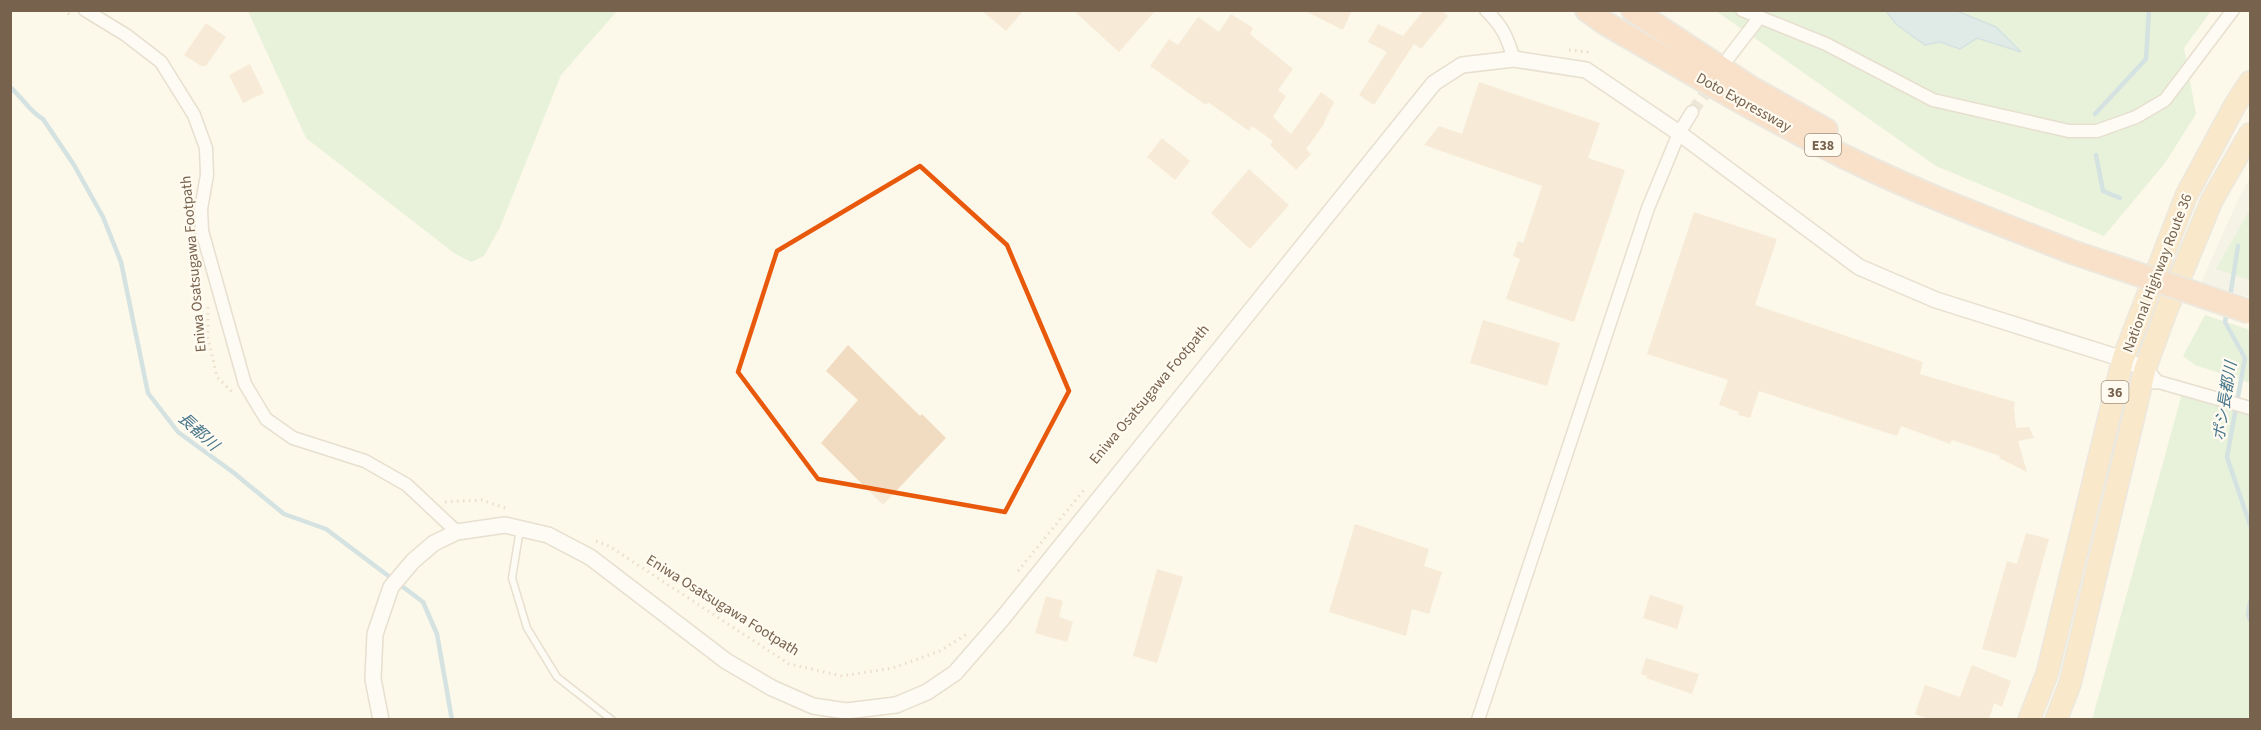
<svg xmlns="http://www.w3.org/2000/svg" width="2261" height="730" viewBox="0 0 2261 730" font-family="'Source Sans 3','Noto Sans JP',sans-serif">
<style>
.industrial{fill:#eeeae3}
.green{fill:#d1eac8}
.water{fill:#bedbe6;stroke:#a5c9d8;stroke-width:1.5}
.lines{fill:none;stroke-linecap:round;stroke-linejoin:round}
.stream{stroke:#a5c9d8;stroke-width:4.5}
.building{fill:#f1dcc2}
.minor-tunnel{stroke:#dbd2c3;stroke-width:12;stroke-dasharray:12 6;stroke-linecap:butt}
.service-casing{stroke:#cfc1af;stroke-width:9}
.minor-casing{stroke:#cfc1af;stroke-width:15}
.tertiary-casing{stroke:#cfc1af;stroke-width:18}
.trunk-casing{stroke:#dcd6d1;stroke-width:24}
.motorway-casing{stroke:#dcd6d1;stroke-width:26}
.path{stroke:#d7bfa5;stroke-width:3;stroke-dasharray:1.5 4.5;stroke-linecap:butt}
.service{stroke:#fff;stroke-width:6}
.minor{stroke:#fff;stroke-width:12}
.tertiary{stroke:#fff;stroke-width:15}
.trunk{stroke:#f6d4a4;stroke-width:21}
.motorway{stroke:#f4c4a3;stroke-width:22}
.motorway-bridge-casing{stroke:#dcd6d1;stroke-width:26;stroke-linecap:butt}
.motorway-bridge{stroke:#f4c4a3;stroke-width:22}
.marked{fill:none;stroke:#e8590c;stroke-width:4.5;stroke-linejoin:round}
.labels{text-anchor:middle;stroke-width:4.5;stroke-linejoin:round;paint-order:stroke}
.shield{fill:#fffbf1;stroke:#a0907e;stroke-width:1.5}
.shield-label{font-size:14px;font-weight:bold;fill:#77624d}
.street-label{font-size:15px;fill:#77624d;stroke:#fffbf1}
.water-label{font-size:16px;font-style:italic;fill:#47758a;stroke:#fffbf1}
</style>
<rect width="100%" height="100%" fill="#fcf8ea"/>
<!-- industrial -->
<path class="industrial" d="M2250,178V297L2201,283L2237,202Z"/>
<!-- green -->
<path class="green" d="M248,11H617L561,75L500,227L484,256L471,262L454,253L306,138Z
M1716,11H2211L2184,48L2196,114L2165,163L2104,236L1936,166Z
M2250,209V280L2216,269Z
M2205,315L2250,330V383L2195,365L2183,356Z
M2185,383L2250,406V719L2092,720Z"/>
<!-- water -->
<path class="water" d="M1957,11L1996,27L2021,52L1977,38L1960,49L1940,42L1925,45L1896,24L1886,11Z"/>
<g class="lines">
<!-- stream -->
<path class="stream" d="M10,87C22,97 30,112 43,119L74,165L103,217L121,262L148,393L178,432L234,473L284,514L326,529L423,602L437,634L452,720
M2095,114L2146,59L2149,10
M2096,155L2103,191L2120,198
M2230,297L2238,246
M2227,311L2225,322L2245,358L2227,457L2250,525
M2250,602L2248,614L2250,620"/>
</g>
<!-- building -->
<path class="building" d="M981,10H1024L1006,31Z
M1073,10H1156L1119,52Z
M1303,10H1352L1343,30Z
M1424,10H1441L1448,16L1421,49L1414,44L1374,105L1359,95L1387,52L1368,42L1378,24L1403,36Z
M1231,14L1253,28L1250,34L1293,69L1278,90L1286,96L1273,117L1291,134L1321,92L1334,102L1322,127L1306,149L1311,154L1296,170L1270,145L1273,141L1252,126L1249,131L1208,102L1206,105L1150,66L1169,39L1178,45L1198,17L1219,32Z
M206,23L226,37L206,66H201L184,55Z
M250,64L264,93L243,103L229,75Z
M1479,82L1600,123L1588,158L1625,170L1574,322L1506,299L1520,259L1513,256L1518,241L1523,243L1542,186L1424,145L1439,126L1462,134Z
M1162,138L1190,161L1175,180L1147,157Z
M1249,169L1289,205L1250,249L1211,213Z
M1694,212L1777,239L1755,305L1923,362L1920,374L2015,402L2014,408L2016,428L2029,427L2034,438L2018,441L2027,472L1999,458L2000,456L1952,440L1950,444L1901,426L1897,436L1759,391L1750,418L1738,415L1739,412L1719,405L1728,380L1647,354Z
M1483,320L1560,343L1547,386L1470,363Z
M848,345L920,416L922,414L946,438L883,505L821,443L858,400L826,371Z
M1355,524L1429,549L1424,566L1442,572L1429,614L1412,609L1406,636L1329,612Z
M2026,533L2049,539L2016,658L1982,649L2007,561L2017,564Z
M1157,569L1183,577L1157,663L1133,656Z
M1650,595L1684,606L1677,629L1643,618Z
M1046,596L1063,601L1059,617L1073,622L1067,642L1035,633Z
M1646,658L1699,674L1692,694L1646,678L1647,676L1641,674Z
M1972,665L2011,681L2002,707L1994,703L1989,720H1931L1915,714L1925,685L1960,697Z"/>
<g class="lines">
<!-- minor-tunnel -->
<path class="minor-tunnel" d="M1692,112L1714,81"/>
<defs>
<path id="service" d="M520,529L512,578L527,628L557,677L612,720"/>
<path id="minor" d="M85,10L126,35L161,62L194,115L206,148L207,175L201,209L202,231L245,384L266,419L293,438L365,461L407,485L457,532
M1486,10C1503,27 1507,37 1514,59
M1742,10L1826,44L1933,100L2069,131H2097L2136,117L2165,100L2233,10
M1729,57L1759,18
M2155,381L2250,408
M1478,720L1648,208L1679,133L1692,112"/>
<path id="tertiary" d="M381,720L373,679L375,634L391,587L413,561L434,543L457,532L505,525L548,535L590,557L726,661L772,688L813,706L846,711L896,705L927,692L955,673L1002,619L1434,83L1462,65L1514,59L1586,70L1679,133L1859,267L1936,300L2123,359L2145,369L2155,381"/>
<path id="trunk" d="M2029,720L2047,674L2123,359L2186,196L2235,105L2250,82
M2056,720L2070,684L2145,369L2165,314L2212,200L2250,134"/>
<path id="motorway" d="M1587,10L1605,23C1684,69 1763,116 1845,157C1918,193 1996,222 2072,252
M1633,10L1751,88L1826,130"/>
</defs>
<!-- service casing -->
<use href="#service" class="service-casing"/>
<!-- minor casing -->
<use href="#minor" class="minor-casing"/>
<!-- tertiary casing -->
<use href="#tertiary" class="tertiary-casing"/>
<!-- trunk casing -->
<use href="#trunk" class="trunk-casing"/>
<!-- motorway casing -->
<use href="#motorway" class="motorway-casing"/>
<!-- path -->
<path class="path" d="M63,10L72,16
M1569,50L1587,52L1592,55
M208,307V338L217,377L232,392
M445,502L482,500L508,509
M596,541L609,546L789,664L842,676L893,668L940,651L967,634
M1018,571L1084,490"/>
<!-- service -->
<use href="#service" class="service"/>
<!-- minor -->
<use href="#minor" class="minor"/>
<!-- tertiary -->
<use href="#tertiary" class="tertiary"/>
<!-- trunk -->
<use href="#trunk" class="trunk"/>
<!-- motorway -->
<use href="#motorway" class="motorway"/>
<defs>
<path id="motorway-bridge" d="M2072,252L2250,312"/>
</defs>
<!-- motorway-bridge casing -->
<use href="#motorway-bridge" class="motorway-bridge-casing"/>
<!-- motorway-bridge -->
<use href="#motorway-bridge" class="motorway-bridge"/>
</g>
<!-- marked area -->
<path d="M0 0H2261V730H0ZM920,166L1007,245L1069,391L1005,512L818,479L738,372L777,251Z" fill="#fcf8ea" fill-opacity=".55" fill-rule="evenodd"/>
<path class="marked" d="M920,166L1007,245L1069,391L1005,512L818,479L738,372L777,251Z"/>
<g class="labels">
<!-- shield labels -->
<g class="shield">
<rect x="1805" y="134" width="36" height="22" rx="4.5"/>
<rect x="2101.5" y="381" width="27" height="22" rx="4.5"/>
</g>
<g class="shield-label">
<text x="1823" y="150">E38</text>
<text x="2115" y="397">36</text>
</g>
<!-- street labels -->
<g class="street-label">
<text transform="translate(1744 102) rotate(29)" y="5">Doto Expressway</text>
<text transform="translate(193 264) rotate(-95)" y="5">Eniwa Osatsugawa Footpath</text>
<text transform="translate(2157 273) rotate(-69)" y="5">National Highway Route 36</text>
<text transform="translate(1149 394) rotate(-50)" y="5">Eniwa Osatsugawa Footpath</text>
<text transform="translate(723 605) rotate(32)" y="5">Eniwa Osatsugawa Footpath</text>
</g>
<!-- water labels -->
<g class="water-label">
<text transform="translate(2224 401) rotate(-81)" y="6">ポシ長都川</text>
<text transform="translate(199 431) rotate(42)" y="6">長都川</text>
</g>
</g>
<!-- border -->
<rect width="2261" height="730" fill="none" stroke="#77624d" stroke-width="24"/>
</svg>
